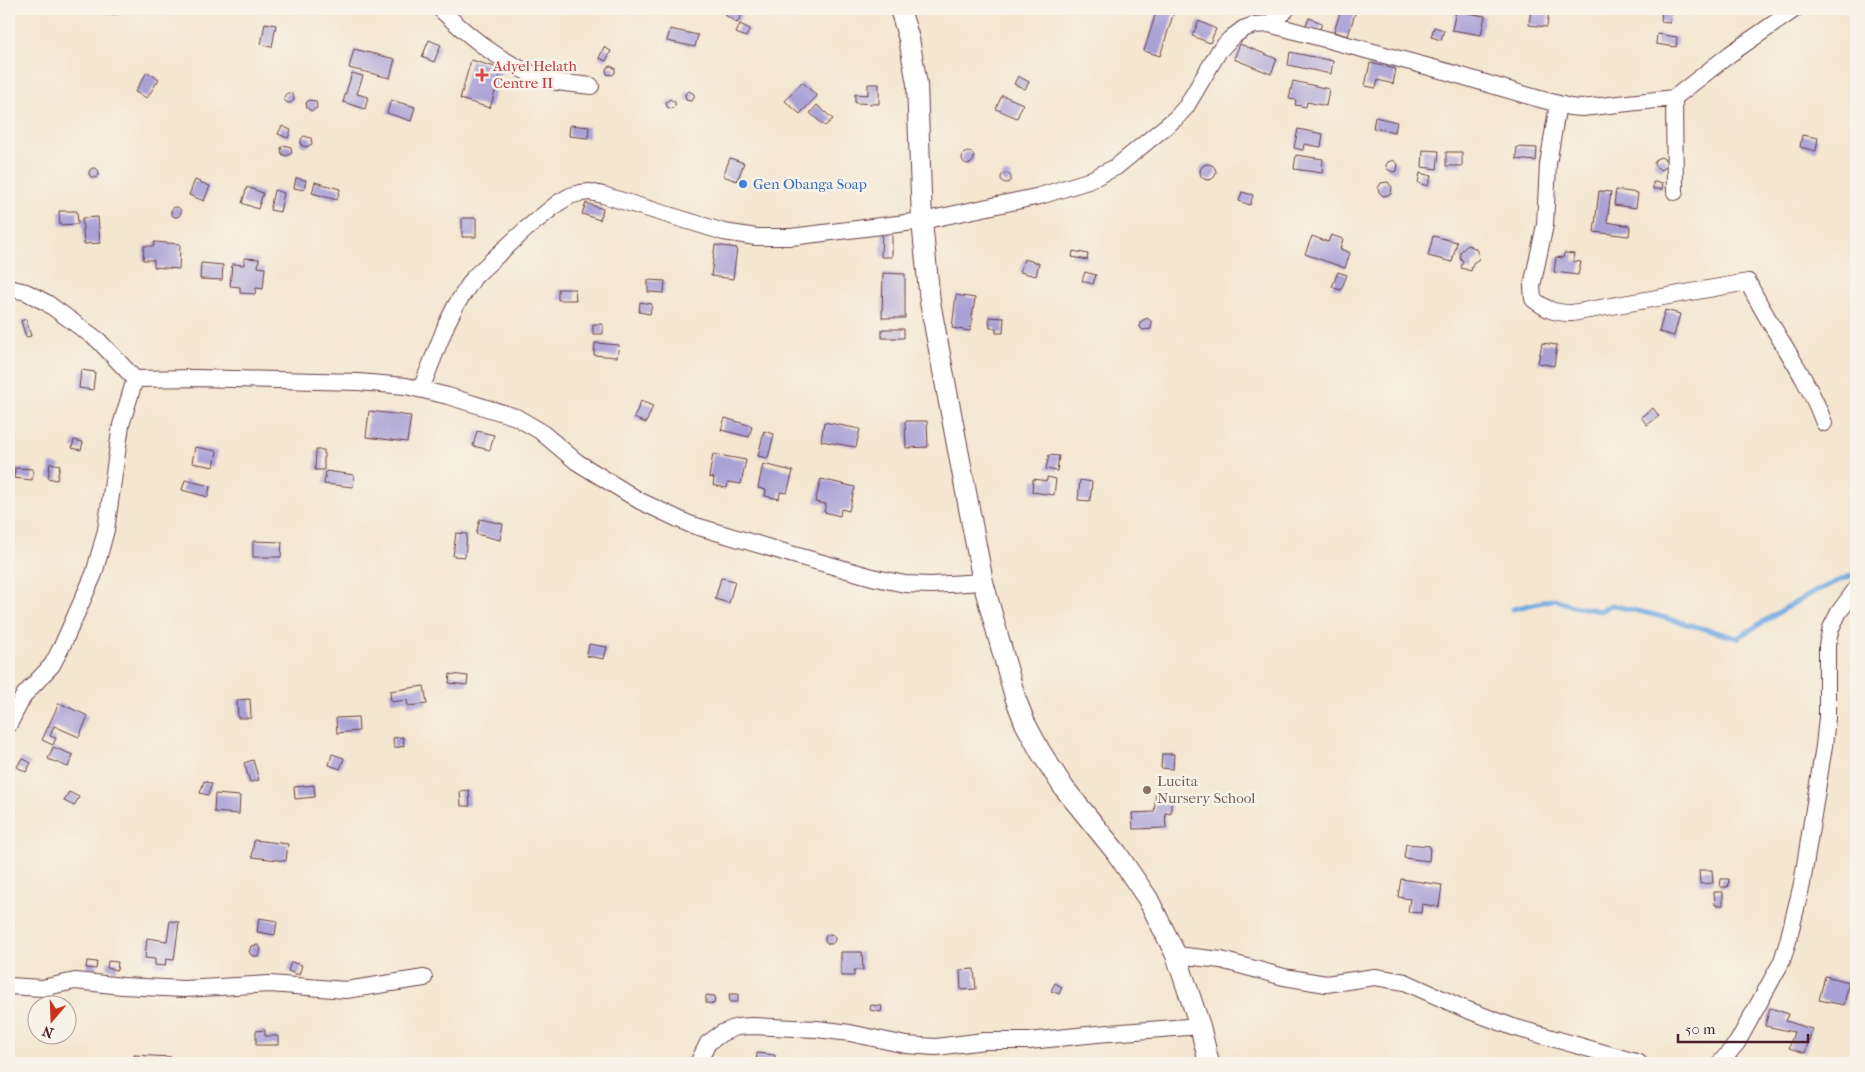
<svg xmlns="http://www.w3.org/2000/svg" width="1865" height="1072" viewBox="0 0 1865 1072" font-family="'IM FELL French Canon',serif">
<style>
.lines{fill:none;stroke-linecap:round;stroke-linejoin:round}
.stream{stroke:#75aae2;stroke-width:5}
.building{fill:#aaa2d6}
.minor-casing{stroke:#643d44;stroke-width:18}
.tertiary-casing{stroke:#643d44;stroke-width:22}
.minor{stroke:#fff;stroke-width:16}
.tertiary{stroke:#fff;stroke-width:20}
.health-dot{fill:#e0444e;stroke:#f7f3e8;stroke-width:2}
.shop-dot{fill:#3f7fe0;stroke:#f7f3e8;stroke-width:2}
.education-dot{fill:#8d6e63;stroke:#f7f3e8;stroke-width:2}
.labels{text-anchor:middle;stroke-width:5;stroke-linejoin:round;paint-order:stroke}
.health-label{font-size:15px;fill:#be3a42;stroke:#f7f3e8;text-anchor:start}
.shop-label{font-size:15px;fill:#366cbe;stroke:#f7f3e8;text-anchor:start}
.education-label{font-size:15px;fill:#785e54;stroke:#f7f3e8;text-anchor:start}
</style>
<rect width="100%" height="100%" fill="#f7f3e8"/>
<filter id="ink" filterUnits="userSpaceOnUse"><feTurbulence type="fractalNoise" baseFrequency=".02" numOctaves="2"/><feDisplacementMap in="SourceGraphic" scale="10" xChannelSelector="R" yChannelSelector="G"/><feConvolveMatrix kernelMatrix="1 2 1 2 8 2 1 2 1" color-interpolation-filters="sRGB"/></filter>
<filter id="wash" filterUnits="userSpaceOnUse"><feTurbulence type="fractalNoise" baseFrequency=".0096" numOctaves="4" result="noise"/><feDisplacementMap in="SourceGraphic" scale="20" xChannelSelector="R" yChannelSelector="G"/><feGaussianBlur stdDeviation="1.12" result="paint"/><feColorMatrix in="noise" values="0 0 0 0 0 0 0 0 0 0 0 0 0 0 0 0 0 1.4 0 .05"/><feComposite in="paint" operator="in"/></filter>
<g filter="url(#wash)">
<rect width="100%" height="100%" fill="#f4e6cf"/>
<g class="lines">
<!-- stream -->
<path class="stream" d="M1513,609L1555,599L1572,606L1601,611L1611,605L1655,615L1737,638L1789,606L1816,591L1856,573"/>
</g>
<g id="blocks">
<!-- building -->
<path class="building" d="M105,9H119L118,14H105Z
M727,9H745L737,23L724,14Z
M1157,9H1175L1160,56L1144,51Z
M1341,9L1356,10L1348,36L1334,32Z
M1531,9H1549L1547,27L1529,25Z
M1662,9H1671L1670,23L1661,22Z
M1456,11L1485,16L1481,35L1452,30Z
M1309,18L1322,23L1319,32L1305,27Z
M1199,21L1216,29L1210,43L1192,36Z
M265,23L276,25L272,47L261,45Z
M740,24L750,29L746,37L736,33Z
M1434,27L1444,30L1441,40L1431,37Z
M670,29L698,35L695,47L667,41Z
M1657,34L1677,37L1676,47L1656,44Z
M429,40L441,45L434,62L422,57Z
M1240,44L1277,59L1271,74L1234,59Z
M604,47L611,51L606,61L599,58Z
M354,49L395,59L390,78L349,68Z
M1290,52L1333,61L1331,74L1288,65Z
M471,60L502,69L490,108L460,99Z
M1370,63L1396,69L1393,84L1378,80L1376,88L1365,86Z
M610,66L615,68V73L612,75L607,74L606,68Z
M147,72L159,79L147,98L135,92Z
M352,73L363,76L357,94L368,97L365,109L343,102Z
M1018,76L1029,82L1025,89L1014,84Z
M1293,81L1329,89L1326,106L1307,102L1306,107L1295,105L1296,100L1289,99Z
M802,82L817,96L800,114L785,101Z
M868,84H879V104L855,103V94L868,95Z
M689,91L694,94V98L691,101L686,100L685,94Z
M284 98a5 5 0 1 1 10 0a5 5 0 1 1-10 0Z
M1002,95L1023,104L1017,118L996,109Z
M670,99L675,102V106L672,109L667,107L666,102Z
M309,100L316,101L317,108L311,111L307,108L306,103Z
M391,100L415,107L411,121L387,113Z
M817,105L833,119L825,126L810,113Z
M1375,117L1397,122L1395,132L1373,128Z
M570,125L589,127L588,138L569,136Z
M282,126L291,130L288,138L278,134Z
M1298,129L1323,134L1321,147L1304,144L1303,150L1294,148Z
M1802,135L1818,138L1816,151L1800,147Z
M304,136L311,138L312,144L306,147L301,145V139Z
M284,145L291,147L292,153L286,156L282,154L281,148Z
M1517,147L1537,148L1536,161L1516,159Z
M1423,150L1439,151L1437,169L1422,167Z
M962 158a6 6 0 1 1 12 0a6 6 0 1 1-12 0Z
M1446,152H1462V166H1446Z
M1296,155L1323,159L1322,173L1294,169Z
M1661,157L1667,161L1665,168L1661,170L1655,166L1654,163L1656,159Z
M730,158L744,163L737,181L723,176Z
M1393,160L1398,164L1397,171L1393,172L1387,169L1386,165L1388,162Z
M1200 172a8 8 0 1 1 16 0a8 8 0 1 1-16 0Z
M89 173a5 5 0 1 1 10 0a5 5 0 1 1-10 0Z
M1001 178a5 5 0 1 1 10 0a5 5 0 1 1-10 0Z
M1420,173L1431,176L1428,186L1418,183Z
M296,178L306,180L304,190L294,188Z
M195,180L210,186L204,201L189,195Z
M315,182L340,189L337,200L312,193Z
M1388,182L1392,187L1391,194L1383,196L1379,192L1378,188L1381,183Z
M1653,182L1663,183L1662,189H1653Z
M247,187L263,193L258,209L242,203Z
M274,190L284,193L280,212L270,210Z
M1616,190L1638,193L1636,208L1614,205Z
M1599,191L1611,192L1607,222L1630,226L1629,236L1594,232Z
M1242,192L1253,195L1250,205L1239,201Z
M586,203L603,209L600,220L582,214Z
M171 212a5 5 0 1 1 10 0a5 5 0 1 1-10 0Z
M59,211H77L78,224L60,225Z
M98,217L100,243L84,244L82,218Z
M462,218H476V237H462Z
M882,231L892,232V257H881Z
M1331,235L1343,239L1340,249L1350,253L1345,268L1305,254L1312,236L1328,242Z
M1433,236L1457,242L1452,262L1428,256Z
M154,242L180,244L179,269L154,267V260H143L144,246H154Z
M715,245L737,248L733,279L711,276Z
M1468,245L1475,248L1478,253L1479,259L1473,263L1471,271L1461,268L1463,261L1460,258V252Z
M1073,251L1088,254L1087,260L1072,257Z
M1564,253L1574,254L1573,261L1581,262L1578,275L1554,272L1556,257L1563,258Z
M244,258L259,259L258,267L265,268L263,289L256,288L255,294L240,293V287L230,286L232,264L244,265Z
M1024,259L1039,263L1036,276L1020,272Z
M201,263L223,265L222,280L200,279Z
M1085,272L1096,275L1093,284L1082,281Z
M1338,272L1347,275L1341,290L1332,287Z
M883,273L905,274V318H882Z
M648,280L665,281L664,293L648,292Z
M558,289H575L576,300H558Z
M956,295L975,298L970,331L952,328Z
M640,302L652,304L650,314L639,312Z
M1665,310L1680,314L1674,336L1659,332Z
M989,317L1004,318L1003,333H996V328H990Z
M1147,318L1152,322L1151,329L1143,330L1140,327V322Z
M26,319L31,336L26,337L21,321Z
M593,324H603V334H593Z
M882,329H904V338H882Z
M595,343L619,345L617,357L594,355Z
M1542,343L1557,345L1554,366L1538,363Z
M81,370L95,372L93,390L79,388Z
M641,401L653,406L646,423L634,418Z
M1653,408L1659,416L1647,425L1641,417Z
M369,411L411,416L407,442L366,437Z
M725,418L752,426L749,437L721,430Z
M905,421H927L928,447L906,448Z
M824,422L860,429L856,447L821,441Z
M477,431L494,435L490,450L473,446Z
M764,431L774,434L768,458L758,456Z
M74,440L83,442L81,450L72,448Z
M195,447L217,451L214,467L192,463Z
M316,450H324V470H315Z
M713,454L746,460L741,484L728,482L727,488L713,485L714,478L709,477Z
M1049,455L1059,456L1057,471L1046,469Z
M50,463L60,465L57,480L48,478Z
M763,464L793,471L787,493L780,492L779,499L765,496L766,490L758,488Z
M15,468L33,469L32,480L14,478Z
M326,471L354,475L353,487L324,484Z
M1047,477L1056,479L1054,495L1032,492L1033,479L1047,481Z
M821,479L855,487L849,511L841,509L840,516L824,512L826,504L815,502Z
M185,480L210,486L208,497L182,490Z
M1080,480L1092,482L1090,501L1078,500Z
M480,519L503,524L500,540L476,534Z
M456,533L467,534L465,557L453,556Z
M253,541L282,542L281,557H253Z
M721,578L735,581L729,603L715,599Z
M589,644L607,647L604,659L587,656Z
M450,674L468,676L467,685L449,683Z
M424,686L427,704L408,706L407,700L391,702L390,691Z
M250,699L251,718H238L237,700Z
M59,703L88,716L79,737L54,726L50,736L56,738L53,745L42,740Z
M358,717L359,731L337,733L336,718Z
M403,737L404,746L394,748L393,738Z
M53,747L73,755L68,767L48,759Z
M332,754L344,758L340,769L329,765Z
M1162,754H1174L1173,769L1161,768Z
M22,758L31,763L26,772L17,767Z
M253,760L259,780L250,782L244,763Z
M204,781L212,784L208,795L200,793Z
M314,785L315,797L295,799L294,787Z
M469,790L470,806H461L460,791Z
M69,792L79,797L74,806L64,801Z
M1156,792L1171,795V814L1165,813L1166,828L1133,829L1132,813L1154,812Z
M215,794L240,796L239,814L214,812Z
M254,840L288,844L286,861L252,857Z
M1406,844L1430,846L1429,861L1404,858Z
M1699,870H1712L1713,883L1700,884Z
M1401,879L1442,885L1439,907L1422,904L1421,913L1408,912L1410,899L1398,897Z
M1721,879H1729L1728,887H1720Z
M1714,892H1723V905H1715Z
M259,918L277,921L275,935L257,932Z
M170,921L179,922L174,960L166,959L165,966L155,965V959L145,958L147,938L167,941Z
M825 939a5 5 0 1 1 10 0a5 5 0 1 1-10 0Z
M258,945L261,949L259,956H252L249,952L251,946Z
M841,952H862L863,970H854V976H841Z
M87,961L97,962L96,969L86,968Z
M108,961L118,962L117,970L107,968Z
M291,962L302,965L299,975L288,971Z
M974,969L976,989L961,990L960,970Z
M1825,976L1849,982L1844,1005L1819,1000Z
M1055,983L1062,987L1059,994L1051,991Z
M729,994H738V1002H730Z
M706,995L715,996L714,1004L706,1003Z
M871,1005L882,1006L881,1012L870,1010Z
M1770,1008L1789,1014L1786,1021L1812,1029L1805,1053L1789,1048L1794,1032L1765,1026Z
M265,1030V1036H278V1045H256V1031Z
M757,1053L775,1055L774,1063H756Z
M134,1055L171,1057V1063H134Z"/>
</g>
</g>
<g filter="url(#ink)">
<use href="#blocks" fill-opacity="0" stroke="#643d44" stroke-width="1"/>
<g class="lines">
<defs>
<path id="minor" d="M440,9C473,40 508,69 553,81C565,84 579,84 591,86
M1269,24L1448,72L1536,98L1570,107L1582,108L1674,98L1730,54L1795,9
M1674,98L1675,192
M1558,104L1548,164L1545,225L1532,286L1533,299C1547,310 1554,313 1572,313L1748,282C1771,330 1806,373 1824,423
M9,290L13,289L26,292L47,303L98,340L135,379L196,378L358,382L406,386L448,396L516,417L540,431L577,462L640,501L689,524L794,555L876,578L905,584L931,585L983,582
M421,389L447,323L456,305L475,276L526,229L558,203L570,196L580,193L590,192L603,195L724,232L756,237H791L922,221L1040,196L1088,181L1116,167L1176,118L1186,107L1219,51L1230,39L1243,29L1254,25L1269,24L1287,9
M9,724L24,695L52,665L62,646L94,574L106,530L121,425L135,379
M1176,955L1221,960L1284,977L1326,984L1375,977L1405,982L1465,1009L1513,1027L1639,1063
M9,986L42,988L75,981L123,986L184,989L270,984L346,990L424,978
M698,1063L708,1043L722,1033L737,1027L751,1026L817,1029L850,1033L906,1045L936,1047L984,1041H1029L1097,1034L1200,1026
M1720,1063L1737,1043L1782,961L1788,941L1802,884L1824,746L1827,717V645L1831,628L1839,612L1856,589"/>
<path id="tertiary" d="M900,9L909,39L917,84L922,221L930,302L983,582L1015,697L1025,723L1040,751L1064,788L1116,852L1148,899L1176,955L1200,1026L1209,1063"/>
</defs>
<!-- minor casing -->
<use href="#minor" class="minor-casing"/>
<!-- tertiary casing -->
<use href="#tertiary" class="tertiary-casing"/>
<!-- minor -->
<use href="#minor" class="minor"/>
<!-- tertiary -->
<use href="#tertiary" class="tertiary"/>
</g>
</g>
<!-- markers -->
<path class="health-dot" d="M479.5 67.5h5v5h5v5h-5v5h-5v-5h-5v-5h5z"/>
<circle class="shop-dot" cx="743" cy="184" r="5"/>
<circle class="education-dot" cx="1147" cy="790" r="5"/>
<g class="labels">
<!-- health labels -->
<g class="health-label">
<text x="493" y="71">Adyel Helath<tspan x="493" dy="17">Centre II</tspan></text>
</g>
<!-- shop labels -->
<g class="shop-label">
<text x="753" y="189">Gen Obanga Soap</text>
</g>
<!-- education labels -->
<g class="education-label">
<text x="1157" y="786">Lucita<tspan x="1157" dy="17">Nursery School</tspan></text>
</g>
</g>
<!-- margin -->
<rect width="1865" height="1072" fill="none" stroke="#f7f3e8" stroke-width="30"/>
<!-- north arrow -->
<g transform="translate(52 1020) rotate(199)"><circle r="24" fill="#f7f3e8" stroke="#b29e9c"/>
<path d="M0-4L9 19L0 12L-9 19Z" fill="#c8321e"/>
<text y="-8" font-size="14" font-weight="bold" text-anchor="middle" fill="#4a1f2b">N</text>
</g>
<!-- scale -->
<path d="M1678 1034v8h130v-8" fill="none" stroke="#4a1f2b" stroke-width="2.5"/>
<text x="1685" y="1034" font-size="15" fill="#4a1f2b" stroke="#f7f3e8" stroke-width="4" paint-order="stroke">50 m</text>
</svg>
